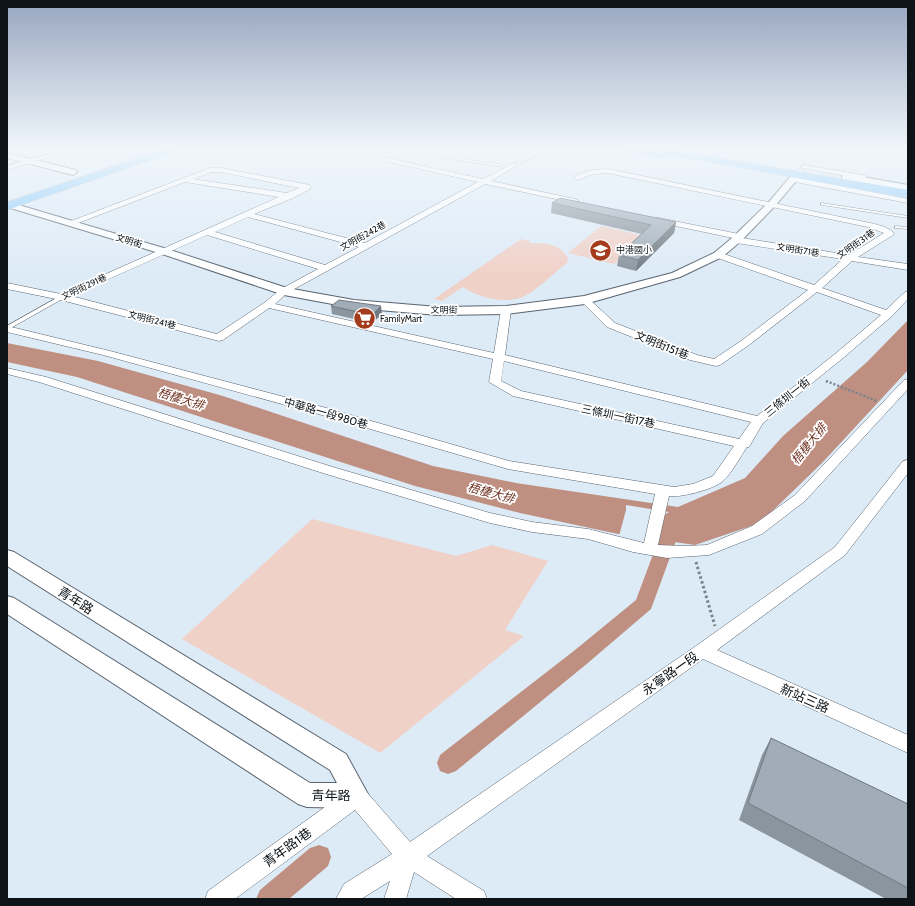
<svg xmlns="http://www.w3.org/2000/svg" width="915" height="906" viewBox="0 0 915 906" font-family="Cabin,'Noto Sans TC',sans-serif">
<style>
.green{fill:#f0d1c8}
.water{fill:#bf9082}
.pier{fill:#ddebf7}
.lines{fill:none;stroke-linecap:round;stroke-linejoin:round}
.canal{fill:#bf9082;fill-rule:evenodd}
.service-casing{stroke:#59646f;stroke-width:1}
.minor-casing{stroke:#59646f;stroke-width:1}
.tertiary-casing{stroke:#59646f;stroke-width:2}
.primary-casing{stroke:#cacbcc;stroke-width:1}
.path-far2{stroke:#79838b;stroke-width:1.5;stroke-dasharray:1 1;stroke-linecap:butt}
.path-far1{stroke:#79838b;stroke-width:2.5;stroke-dasharray:2 2;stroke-linecap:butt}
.path{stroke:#79838b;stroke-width:3;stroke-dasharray:2.5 2.5;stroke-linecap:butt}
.service{fill:#fff;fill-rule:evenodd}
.minor{fill:#fff;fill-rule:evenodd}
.tertiary{fill:#fff;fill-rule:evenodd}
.primary{fill:#84c8f8;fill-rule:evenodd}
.wall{fill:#8a959e}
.shaded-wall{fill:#707981}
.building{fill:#a0adb8;stroke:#707981}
.labels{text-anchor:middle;stroke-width:3.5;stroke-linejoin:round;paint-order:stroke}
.far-street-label{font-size:9px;fill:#0e1317;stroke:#fff}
.far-poi-label{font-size:9px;fill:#0e1317;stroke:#fff;text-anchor:start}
.street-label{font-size:11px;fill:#0e1317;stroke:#fff}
.water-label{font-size:12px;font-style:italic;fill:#703322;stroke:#fff}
.near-street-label{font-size:13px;fill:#0e1317;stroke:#fff}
</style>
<rect width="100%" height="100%" fill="#ddebf7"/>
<!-- green -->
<path class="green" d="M601,226L645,236L614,264L568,253Z
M521,239L530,241L529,243C544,243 560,243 568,258L567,263C555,272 537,290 525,296C506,305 479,298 463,287L442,301L434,299Z
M312,519L456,556L492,545L548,561L505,630L524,636L380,753L182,639Z"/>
<!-- water -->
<path class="water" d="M908,320V370L822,463L760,523L695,545L618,534L520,513L415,486L77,377L7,362V343L98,361L223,396L433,466L516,483L678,507L745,478L783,436L867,362Z"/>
<!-- pier -->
<path class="pier" d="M626,505L669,512L661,517L657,541L619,536L626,510Z"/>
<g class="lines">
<!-- canal -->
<path class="canal" d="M674,522L680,524L682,528L676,541L651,609L589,662L456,771L448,774L440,771L437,763L440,755L575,650L636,600L658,541L668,524Z
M319,845L328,848L331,857L328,866L289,899H256L260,890L310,848Z"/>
<defs>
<path id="service" d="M430,154L511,166L513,167L511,168L431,156Z
M821,203L908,216V218L822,205H821Z
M895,226L908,227V229L895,228Z
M62,295L64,296V298L7,330V326Z"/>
<path id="minor" d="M65,149H74L7,170V166Z
M382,157L483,179L514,163L517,165L516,166L491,181L575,199L579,201L575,203L485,184L287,293L275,304L494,353L501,310L506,307L511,310L505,355L757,416L835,354L881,315L817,292L749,345L720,365L716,366L690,360L607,327L580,300L585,297L588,298L615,323L697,355L714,359L741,341L808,290L715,257L714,255L715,253H721L814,285L843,259L736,243L733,242L732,240L733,238L656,222V218H659L739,234L742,235V238L849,255L884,233L868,227L608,173L593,174L578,180L574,178L575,176L592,170L608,169L870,223C879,225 888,227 894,233L893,235L858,257L908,264V270L852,261L822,288L886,310L905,292L908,291V299L892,316L843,358L763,423L749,447H747C740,457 732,473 723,481C715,489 680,498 669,496L658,545L683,546L707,545L752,526L795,495L904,380L908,379V389L805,501L762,534L709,555L667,558L633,552L588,539L532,532L490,523L326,474L39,382L7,374V368L46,377L336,468L490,513L532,522L588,529L644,543L655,494L508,469L322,415L103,355L7,332V326L110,351L330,409L509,461L674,487L693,484L713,476L734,446L513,396L489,382L493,359L269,308L223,340L219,341L61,300L7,289V283L61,294L279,197L185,182L73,225H70L66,223L210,168H221L310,185V189L293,198L254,214L365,243L478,182L380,160L379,159ZM211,172H221L299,188L287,193L193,179ZM248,217L359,247L325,265L215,232ZM207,235L318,269L281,289L264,303L217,334L71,296ZM504,361L751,422L739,439L521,391L501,381Z
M804,165L863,175L867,177L863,179L802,168L801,167Z
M800,169L804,171L798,178L908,199V203L790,181V177L798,170Z
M908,460V473L845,555L717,650L908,735V753L703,659L427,856L484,891L487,899H456L414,872L406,899H384L390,881L361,899H336L344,884L392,854L355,810L235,899H205L208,891L350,789L357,786L364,789L410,842L696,646L835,547L903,461Z"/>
<path id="tertiary" d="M7,153L76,170L77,172L73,175L7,158Z
M846,174L908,185V191L843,179L842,177L843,175Z
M793,176L797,179L796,181L775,206L740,242L722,257L680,277L585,304L506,314L438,315L354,308L284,295L159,253L7,207V203H12L167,249L287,288L354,300L438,307L506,306L584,296L672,273L714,253L732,238L769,202L790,177Z
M7,550L14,552L346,754L369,796L366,805L357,808L307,807L298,804L7,614V596L14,598L310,783H337L330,770L7,566Z"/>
<path id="primary" d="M164,149H178L177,151L7,210V202Z
M623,149H667L908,190V198L669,155L664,158L628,152Z"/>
</defs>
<!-- service casing -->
<use href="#service" class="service-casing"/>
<!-- minor casing -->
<use href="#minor" class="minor-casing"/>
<!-- tertiary casing -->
<use href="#tertiary" class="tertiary-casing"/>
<!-- primary casing -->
<use href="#primary" class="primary-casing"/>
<!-- path-far2 -->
<path class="path-far2" d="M522,164L545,149"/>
<!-- path-far1 -->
<path class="path-far1" d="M826,381L877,401"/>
<!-- path -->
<path class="path" d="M696,562L715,626"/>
<!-- service -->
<use href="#service" class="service"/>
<!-- minor -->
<use href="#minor" class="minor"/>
<!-- tertiary -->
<use href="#tertiary" class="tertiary"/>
<!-- primary -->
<use href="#primary" class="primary"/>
</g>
<!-- wall -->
<path class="wall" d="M552,203L676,222L674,233L636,271L617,266L619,255L642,234L551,213Z
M331,306L382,314L372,323L332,314Z
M771,738L908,804V899H886L739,820L762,755Z"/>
<!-- shaded-wall -->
<path class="shaded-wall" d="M676,222L674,233L636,271L638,260Z
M381,306L382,314L372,323V315Z"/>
<!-- building -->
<path class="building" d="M560,198L676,222L638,260L619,255L651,225L552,203Z
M339,300L381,306L372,315L331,306Z
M771,738L908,804V888L748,803Z"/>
<!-- sky -->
<linearGradient id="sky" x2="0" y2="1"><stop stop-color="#97a6bf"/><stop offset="0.54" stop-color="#f0f6fb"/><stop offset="1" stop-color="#f0f6fb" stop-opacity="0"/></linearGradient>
<rect width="915" height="275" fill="url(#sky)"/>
<!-- icons -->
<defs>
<symbol id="school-disc" viewBox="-11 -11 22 22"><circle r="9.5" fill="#a33b1c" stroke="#fff"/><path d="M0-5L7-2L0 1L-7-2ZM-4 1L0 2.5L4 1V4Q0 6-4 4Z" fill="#fff"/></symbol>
<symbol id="supermarket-disc" viewBox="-11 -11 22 22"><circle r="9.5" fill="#a33b1c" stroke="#fff"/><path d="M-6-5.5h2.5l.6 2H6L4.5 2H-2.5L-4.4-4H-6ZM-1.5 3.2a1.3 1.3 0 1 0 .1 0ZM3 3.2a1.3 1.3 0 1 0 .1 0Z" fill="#fff"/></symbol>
</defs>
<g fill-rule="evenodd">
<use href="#school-disc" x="588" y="238" width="25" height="25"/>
<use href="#supermarket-disc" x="352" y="306" width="25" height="25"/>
</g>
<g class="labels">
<!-- far-street labels -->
<g class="far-street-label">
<text transform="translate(363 236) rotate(-29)" y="3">文明街242巷</text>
<text transform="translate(129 241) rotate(17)" y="3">文明街</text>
<text transform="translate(856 244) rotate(-35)" y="3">文明街31巷</text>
<text transform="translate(798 250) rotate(9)" y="3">文明街71巷</text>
<text transform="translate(84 287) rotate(-25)" y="3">文明街291巷</text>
<text transform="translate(444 310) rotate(1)" y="3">文明街</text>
<text transform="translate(152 320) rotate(14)" y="3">文明街241巷</text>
</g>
<!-- far-poi labels -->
<g class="far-poi-label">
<text x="616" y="253">中港國小</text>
<text x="380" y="322">FamilyMart</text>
</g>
<!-- street labels -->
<g class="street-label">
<text transform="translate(662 345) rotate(22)" y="4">文明街151巷</text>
<text transform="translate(787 397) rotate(-39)" y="4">三條圳一街</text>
<text transform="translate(326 413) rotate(16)" y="4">中華路一段980巷</text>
<text transform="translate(618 416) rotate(12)" y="4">三條圳一街17巷</text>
</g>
<!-- water labels -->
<g class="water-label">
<text transform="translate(181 399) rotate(17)" y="4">梧棲大排</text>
<text transform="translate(809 444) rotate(-51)" y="4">梧棲大排</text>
<text transform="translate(491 493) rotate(15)" y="4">梧棲大排</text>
</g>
<!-- near-street labels -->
<g class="near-street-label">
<text transform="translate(76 600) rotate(32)" y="5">青年路</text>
<text transform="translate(670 673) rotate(-35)" y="5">永寧路一段</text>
<text transform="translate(805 698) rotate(24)" y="5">新站三路</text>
<text x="331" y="800">青年路</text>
<text transform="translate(287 847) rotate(-36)" y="5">青年路1巷</text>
</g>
</g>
<!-- border -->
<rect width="915" height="906" fill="none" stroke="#0e1317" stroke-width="16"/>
</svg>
